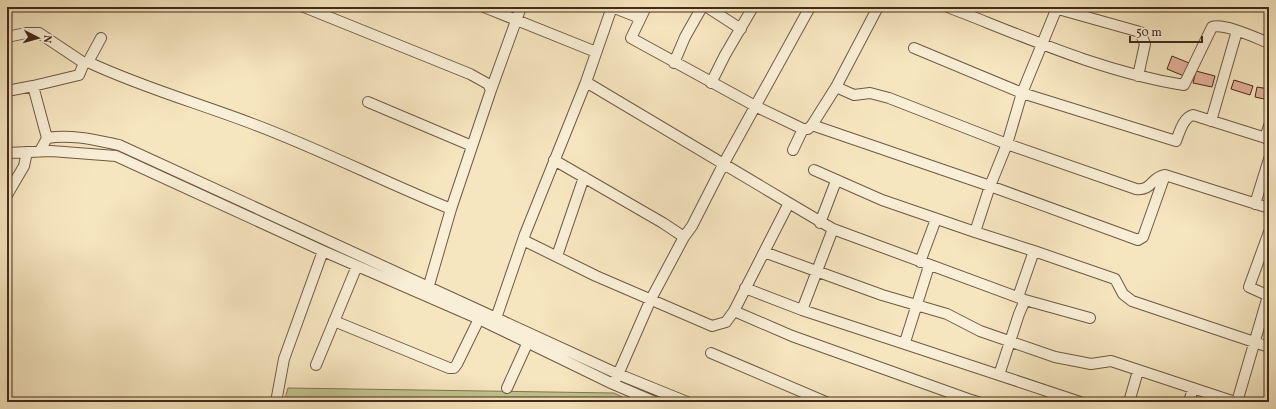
<svg xmlns="http://www.w3.org/2000/svg" width="1276" height="409" viewBox="0 0 1276 409" font-family="Vollkorn,serif">
<style>
.green{fill:#c2c38e;stroke:#827654}
.building{fill:#e3af9a;stroke:#432a1a}
.lines{fill:none;stroke-linecap:round;stroke-linejoin:round}
.minor-casing{stroke:#705944;stroke-width:12}
.minor{stroke:#f9efd6;stroke-width:10}
</style>
<rect width="100%" height="100%" fill="#f6e6c0"/>
<filter id="stains"><feTurbulence type="fractalNoise" baseFrequency=".005" numOctaves="4"/><feColorMatrix values="0 0 0 0 .2 0 0 0 0 .09 0 0 0 0 .02 0 0 0 .5 -.17"/></filter>
<radialGradient id="worn" r=".72"><stop offset=".6" stop-color="#630" stop-opacity="0"/><stop offset="1" stop-color="#630" stop-opacity=".3"/></radialGradient>
<!-- green -->
<path class="green" d="M288,388L614,393L633,402H284Z"/>
<!-- building -->
<path class="building" d="M1172,56L1189,63L1184,76L1167,69Z
M1196,71L1215,76L1212,87L1193,83Z
M1234,80L1253,86L1250,95L1231,89Z
M1257,87L1269,89V100L1255,97Z"/>
<g class="lines">
<defs>
<path id="minor" d="M304,7L470,74L488,84L491,90L451,209L427,292
M484,7L596,52
M612,7L640,18
M646,7L631,38L757,107L803,129H808L812,125L836,87L878,7
M707,7L741,29
M948,7C1025,37 1102,72 1184,85L1212,27C1225,23 1256,38 1269,43
M1051,7L1140,32L1145,44L1138,76
M7,37L26,33H39L84,63L88,62L101,38
M914,48L1022,93L1176,141C1180,131 1183,118 1193,115L1269,139
M88,62C141,87 198,103 253,124C320,149 384,182 451,209
M674,63L685,37L702,7
M711,83L725,55L753,7
M33,86L79,75L84,63
M836,87L854,95L870,93L889,98L1007,144L1136,189C1152,191 1151,177 1165,175L1269,208
M491,90L521,7
M7,91L33,86L47,138
M368,102L472,146
M1211,121L1237,31
M812,125L990,186L1138,240L1143,237L1165,175
M1265,138L1269,126
M793,150L803,129
M40,151L47,138C72,134 95,140 119,145L618,374L687,402
M7,153L51,151L116,156L323,251L479,319L613,384L655,402
M554,160L663,223L684,237L692,226L724,163L810,7
M814,170L882,200L975,232
M7,195L24,166L27,152
M789,203L833,229L1025,300L1090,318
M1255,204L1269,159
M820,223L836,181
M1269,232L1249,287L1269,296
M523,240L596,276L712,326L726,322L734,311L789,203L586,82
M1034,251L975,232L990,186L1007,144L1022,93L1056,10
M764,252L882,295L947,314L980,331L1055,357L1091,364L1111,361L1235,402
M557,256L584,177
M920,262L936,219
M745,288L802,310L999,375L1019,314L1025,300
M1018,297L1034,251L1115,279L1123,294L1132,301L1269,347
M802,310L833,229
M734,311L792,336L968,399L966,402
M334,321L449,368H454L457,364L479,319
M494,324L525,234L586,82L612,7
M905,342L929,266
M711,353L826,402
M316,365L357,266
M999,375L1080,402
M616,379L651,299L684,237
M507,388L527,344
M968,399L978,402
M276,402L284,359L323,251
M1129,402L1138,371
M1189,402L1193,388
M1237,402L1268,296"/>
</defs>
<!-- minor casing -->
<use href="#minor" class="minor-casing"/>
<!-- minor -->
<use href="#minor" class="minor"/>
</g>
<!-- margin -->
<rect width="1276" height="409" fill="none" stroke="#f6e6c0" stroke-width="24"/>
<rect x="8" y="8" width="1260" height="393" fill="none" stroke="#432a1a" stroke-width="2"/>
<rect x="12" y="12" width="1252" height="385" fill="none" stroke="#432a1a"/>
<!-- north arrow -->
<g transform="translate(38 38) rotate(96)" stroke="#f9efd6" stroke-width="3" paint-order="stroke">
<path d="M0-3L7 15L0 10L-7 15Z" fill="#432a1a"/>
<text y="-6" font-size="11" font-weight="bold" text-anchor="middle" fill="#432a1a">N</text>
</g>
<!-- scale -->
<path d="M1130 36v6h72v-6" fill="none" stroke="#432a1a" stroke-width="2"/>
<text x="1136" y="36" font-size="12" fill="#432a1a" stroke="#f9efd6" stroke-width="3" paint-order="stroke">50 m</text>
<rect width="100%" height="100%" filter="url(#stains)"/>
<rect width="100%" height="100%" fill="url(#worn)"/>
</svg>
